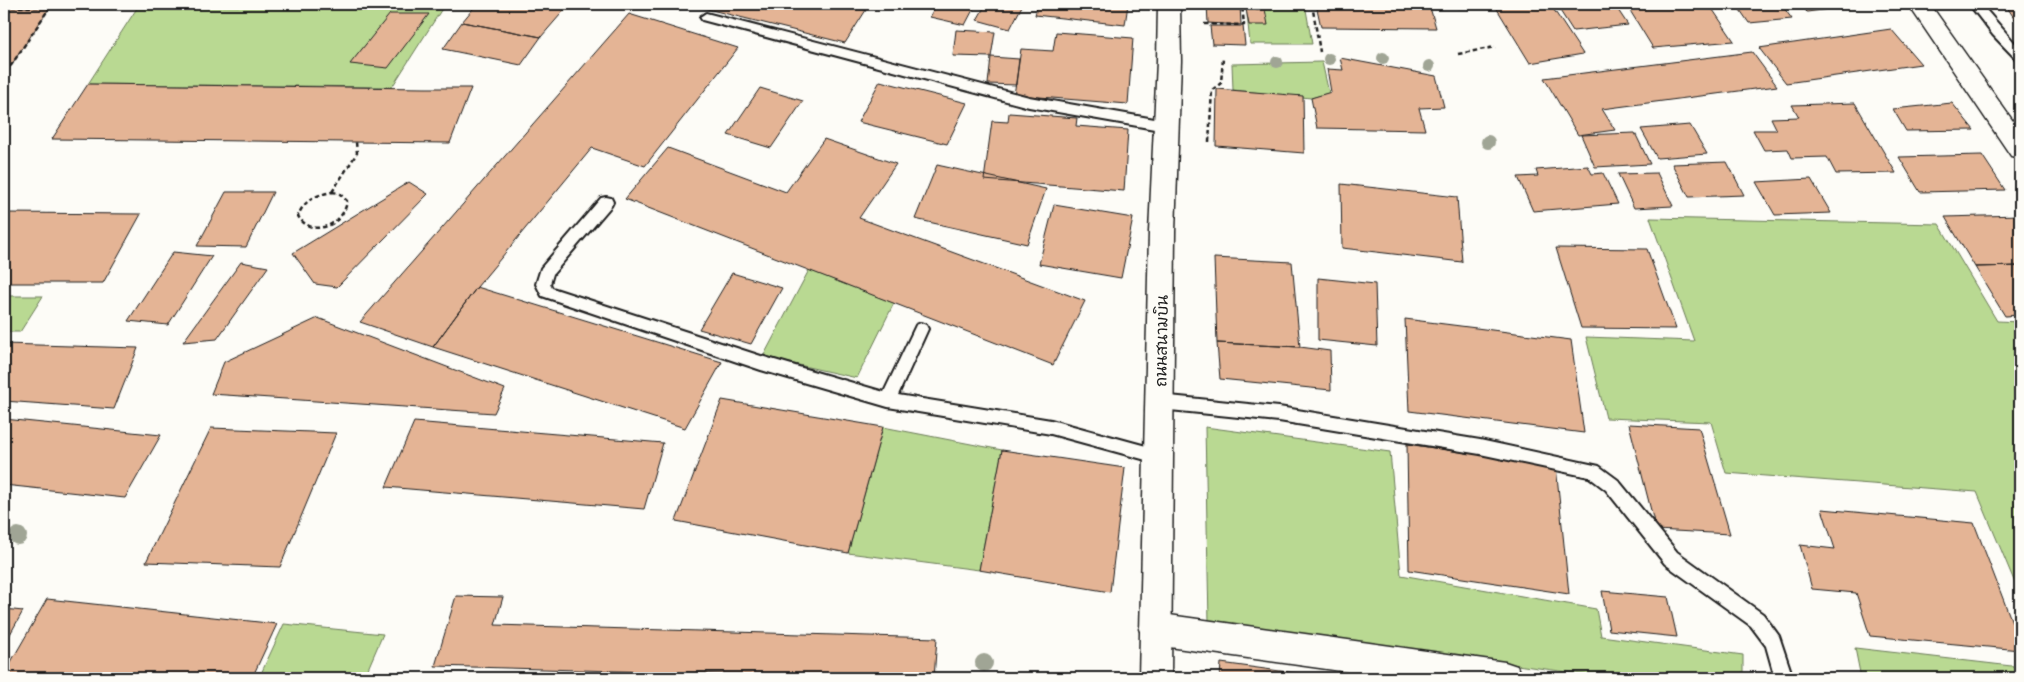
<svg xmlns="http://www.w3.org/2000/svg" width="2024" height="682" viewBox="0 0 2024 682" font-family="Dekko,'Playpen Sans Thai',sans-serif">
<style>
.green{fill:#b9d992;stroke:#6a7a57}
.building{fill:#e4b495;stroke:#1c1c1c}
.lines{fill:none;stroke-linecap:round;stroke-linejoin:round}
.lane-casing{stroke:#1c1c1c;stroke-width:4}
.street-casing{stroke:#1c1c1c;stroke-width:3}
.secondary-casing{stroke:#1c1c1c;stroke-width:3}
.path{stroke:#1c1c1c;stroke-width:2.5;stroke-dasharray:4.5 3;stroke-linecap:butt}
.lane{fill:#fdfcf7;fill-rule:evenodd}
.street{fill:#fdfcf7;fill-rule:evenodd}
.secondary{fill:#fdfcf7;fill-rule:evenodd}
.tree{fill:#a0a595}
.labels{text-anchor:middle;stroke-width:4;stroke-linejoin:round;paint-order:stroke}
.street-label{font-size:16px;fill:#1c1c1c;stroke:#fdfcf7}
</style>
<rect width="100%" height="100%" fill="#fdfcf7"/>
<filter id="ink" filterUnits="userSpaceOnUse"><feTurbulence type="fractalNoise" baseFrequency=".02" numOctaves="2"/><feDisplacementMap in="SourceGraphic" scale="10" xChannelSelector="R" yChannelSelector="G"/><feConvolveMatrix kernelMatrix="1 2 1 2 8 2 1 2 1" color-interpolation-filters="sRGB"/></filter>
<g filter="url(#ink)">
<!-- green -->
<path class="green" d="M395,4H445L392,87L88,84L139,5L393,8Z
M1246,4H1305L1312,44H1250Z
M1322,62L1329,93L1311,98L1233,90L1232,64Z
M1650,218L1939,224L1997,321L2020,322V595L1977,492L1726,473L1711,422L1606,418L1586,337L1694,341Z
M809,270L894,303L857,378L763,357Z
M4,296H43L20,332H4Z
M883,427L1002,450L979,570L848,553Z
M1205,427L1390,452L1401,575L1596,609L1601,636L1743,655V678H1610L1209,622Z
M284,624L383,634L364,678H259Z
M1855,648L2020,667V678H1861Z
M413,674L522,678H411Z"/>
<!-- building -->
<path class="building" d="M140,4H395L393,8Z
M477,4H556L567,7L541,37L462,22Z
M687,4H843L866,10L845,43Z
M937,4H976L965,25L930,17Z
M986,4H1023L1010,29L977,20Z
M1038,4H1128L1125,25L1035,15Z
M1207,4H1240L1241,25L1208,23Z
M1267,4H1305V6L1267,5Z
M1316,4H1429L1436,28L1321,27Z
M1456,4H1488L1490,7L1458,8Z
M1494,4H1550L1583,54L1530,63Z
M1575,4H1614L1628,25L1573,31L1557,6Z
M1626,4H1709L1734,41L1653,48Z
M1736,4H1781L1792,19L1749,23Z
M1799,4H1842L1845,7L1807,12Z
M2005,4H2020V27Z
M4,7H50L4,76Z
M1246,9H1265L1268,25H1249Z
M390,14H429L388,68L350,64Z
M629,14L738,48L645,166L592,148L477,287L433,347L360,322Z
M462,22L541,37L521,65L443,49Z
M1210,26H1243L1245,45L1212,44Z
M1891,29L1921,64L1786,83L1759,48Z
M956,30L995,32L991,57L953,56Z
M1056,32L1133,38L1128,104L1014,95L1021,49L1053,51Z
M1752,52L1777,86L1602,109L1615,130L1578,135L1544,78Z
M991,57L1019,59L1016,85L988,84Z
M1340,58L1436,76L1444,107L1419,108L1425,130L1317,128L1311,98L1331,92L1327,69L1343,70Z
M880,81L967,103L947,144L858,122Z
M88,84L426,88H471L450,143L52,139Z
M760,88L803,101L771,148L728,135Z
M1217,89L1303,96L1304,153L1216,146Z
M1855,103L1896,173L1836,174L1827,157L1792,158L1788,149L1764,150L1753,130H1777L1771,118L1799,117L1792,105Z
M1952,103L1974,130L1906,131L1893,109Z
M1009,113L1077,118L1076,126L1128,130L1124,191L984,180L992,121L1008,122Z
M1690,125L1707,154L1657,158L1641,129Z
M1635,133L1650,164L1595,167L1581,135Z
M824,139L896,164L859,218L1085,301L1053,365L625,199L668,148L786,192Z
M1982,155L2005,190L1920,192L1899,157Z
M1727,162L1744,195L1689,197L1672,164Z
M937,165L1046,189L1027,244L915,219Z
M1588,166L1592,174L1603,173L1618,204L1533,211L1518,177L1538,176L1536,170Z
M1657,173L1673,206L1634,208L1618,174Z
M1811,179L1831,213L1775,215L1756,182Z
M409,182L428,194L337,287L315,284L293,253Z
M1341,184L1457,197L1462,262L1342,248Z
M226,192H273L246,247L197,246Z
M1054,205L1133,218L1121,278L1039,264Z
M4,213L141,214L103,283H4Z
M2020,215V266L1975,267L1945,217Z
M1556,248L1647,249L1676,329L1581,328Z
M173,252L212,256L168,325L128,321Z
M1214,258L1292,262L1300,347L1217,343Z
M241,262L268,267L217,339L183,342Z
M2020,266V315L2005,316L1975,267Z
M732,273L782,288L751,344L699,329Z
M1318,278L1375,284L1377,346L1318,340Z
M477,287L722,362L685,428L433,347Z
M318,318L505,389L494,413L211,394L224,362Z
M1405,319L1571,340L1584,433L1409,411Z
M1217,343L1300,347L1330,351L1331,390L1220,379Z
M4,344L138,348L114,409L4,401Z
M722,400L883,427L848,553L676,521Z
M4,419L161,435L125,498L4,485Z
M414,422L663,443L644,509L386,487Z
M1629,424L1699,428L1730,534L1656,530Z
M211,428L336,433L280,567L146,562Z
M1407,444L1556,466L1569,594L1409,570Z
M1002,450L1125,468L1110,592L979,570Z
M1822,509L1974,523L2020,643V650L1870,636L1856,593L1812,589L1800,545L1835,549Z
M1602,591L1668,597L1677,637L1609,630Z
M456,596L503,597L495,625L937,638L934,678H867L435,666Z
M47,599L277,624L252,678H4V674Z
M4,609L23,611L4,645Z
M1221,663L1331,678H1220Z"/>
<g class="lines">
<defs>
<path id="lane" d="M1969,4H1981L2020,49V60L2016,59L1993,35Z
M706,13L1029,97L1166,121L1171,123L1173,126L1171,129L1166,131L1029,107L702,20L700,17Z
M606,197L611,198L613,202L611,206L553,274L550,284L552,288L761,356L884,392L916,325L921,323L926,325L928,329L898,395L1051,420L1157,449L1163,451L1165,456L1163,461L1157,463L1051,434L888,407L761,370L542,296L536,284L541,268L601,198Z
M1160,395L1279,407L1480,440L1599,466L1618,480L1677,552L1763,614L1779,636L1793,678H1775L1766,646L1751,626L1665,564L1606,490L1589,477L1480,454L1279,421L1160,409L1155,407L1152,402L1155,397Z"/>
<path id="street" d="M1908,4H1930L2020,131V158L2011,156Z
M1155,613L1505,662L1517,666L1521,678H1391L1155,645L1144,640L1139,629L1144,618Z"/>
<path id="secondary" d="M1158,4H1180L1181,61L1175,232L1171,678H1139L1149,232L1157,61Z"/>
</defs>
<!-- lane casing -->
<use href="#lane" class="lane-casing"/>
<!-- street casing -->
<use href="#street" class="street-casing"/>
<!-- secondary casing -->
<use href="#secondary" class="secondary-casing"/>
<!-- path -->
<path class="path" d="M1312,4L1320,52
M4,7H50L4,76
M50,7H79L83,4
M1204,24L1244,25L1242,4
M1458,54L1495,47
M1209,142L1212,90L1221,83L1223,58
M332,192L339,193L347,201C344,225 312,239 298,216C304,200 316,195 332,192Z
M332,192L357,153L356,142"/>
<!-- lane -->
<use href="#lane" class="lane"/>
<!-- street -->
<use href="#street" class="street"/>
<!-- secondary -->
<use href="#secondary" class="secondary"/>
</g>
<!-- trees -->
<g class="tree">
<circle cx="1383" cy="58" r="6"/>
<circle cx="1329" cy="59" r="6"/>
<circle cx="1277" cy="62" r="6"/>
<circle cx="1429" cy="66" r="6"/>
<circle cx="1488" cy="142" r="7"/>
<circle cx="18" cy="536" r="9"/>
<circle cx="984" cy="663" r="9"/>
</g>
</g>
<g class="labels">
<!-- street labels -->
<g class="street-label">
<text transform="translate(1161 341) rotate(-89)" y="6">ถนนสนามบิน</text>
</g>
</g>
<!-- margin -->
<rect width="2024" height="682" fill="none" stroke="#fdfcf7" stroke-width="20"/>
<rect x="10" y="10" width="2004" height="662" fill="none" stroke="#1c1c1c" stroke-width="2" filter="url(#ink)"/>
</svg>
